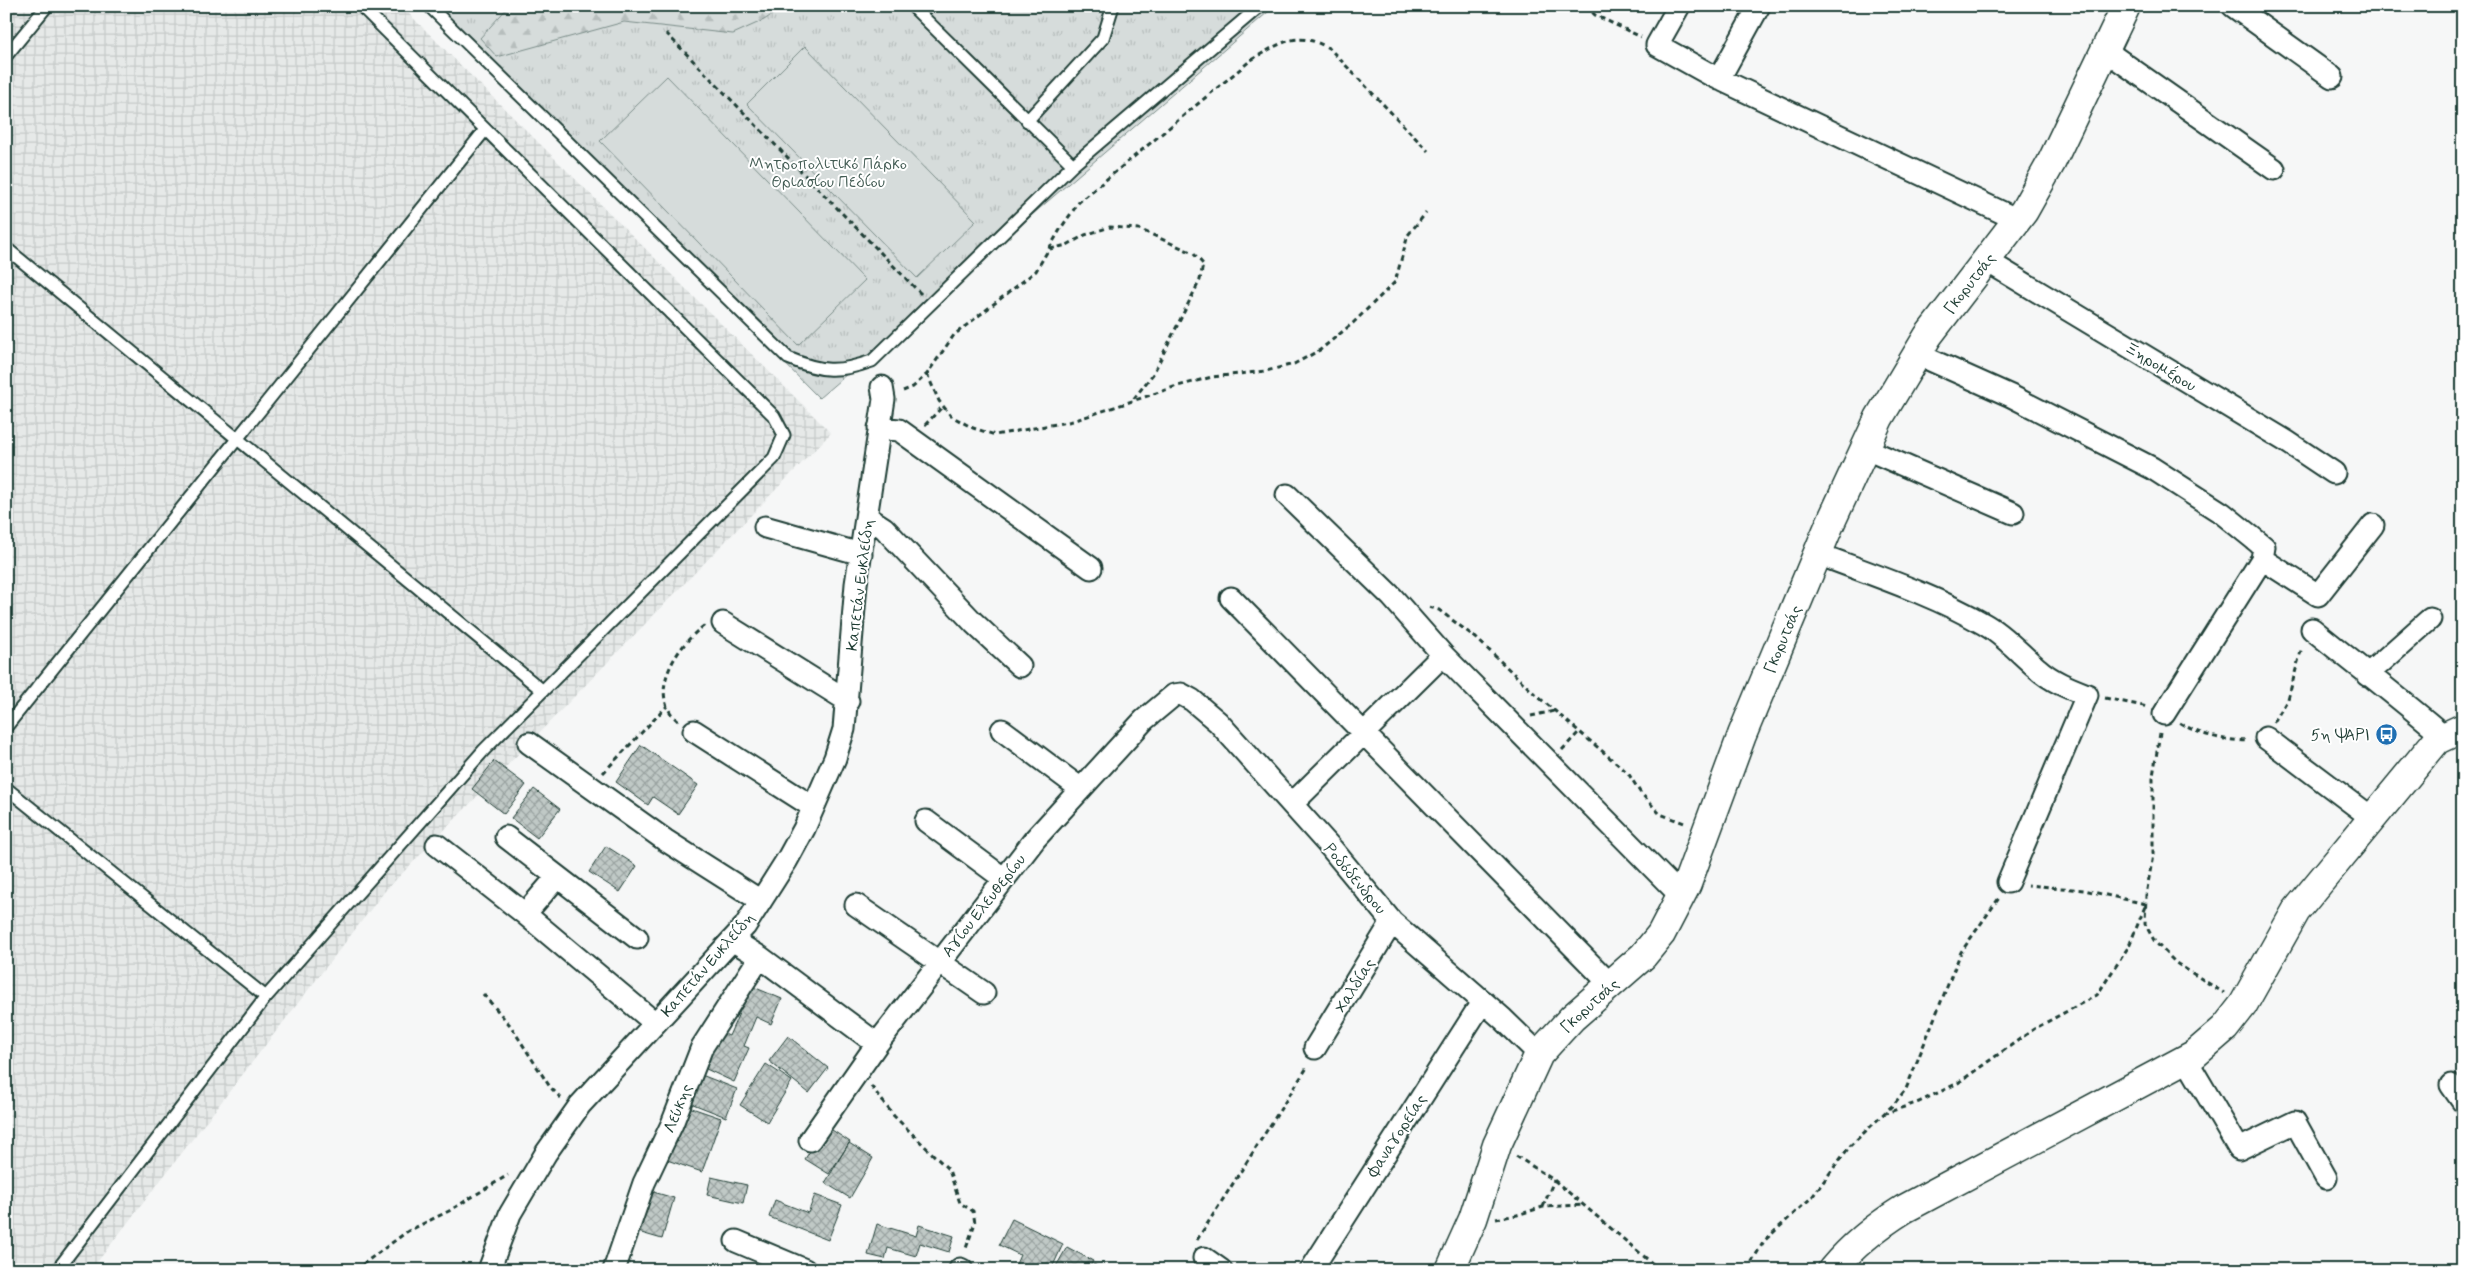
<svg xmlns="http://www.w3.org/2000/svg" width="2469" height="1276" viewBox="0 0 2469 1276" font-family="Mynerve,sans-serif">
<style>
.industrial{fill:url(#industrial-grid)}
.grass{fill:url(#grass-tufts);stroke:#7a8c88}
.forest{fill:url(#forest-firs);stroke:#7a8c88}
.pitch{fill:#d6dcdb;stroke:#7a8c88}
.building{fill:url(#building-cross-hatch);stroke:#1f3d34}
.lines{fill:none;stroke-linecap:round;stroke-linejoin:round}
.service-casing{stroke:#1f3d34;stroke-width:15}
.minor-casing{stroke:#1f3d34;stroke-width:25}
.tertiary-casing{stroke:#1f3d34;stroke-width:31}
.secondary-casing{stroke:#1f3d34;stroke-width:31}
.path{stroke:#1f3d34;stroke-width:3;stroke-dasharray:5 4;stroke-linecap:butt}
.service{stroke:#fff;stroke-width:11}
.minor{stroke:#fff;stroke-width:21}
.tertiary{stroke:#fff;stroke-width:28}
.secondary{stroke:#fff;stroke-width:28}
.labels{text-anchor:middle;stroke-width:4;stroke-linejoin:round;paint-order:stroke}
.park-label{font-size:16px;fill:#445d55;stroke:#fff}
.street-label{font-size:16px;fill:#1f3d34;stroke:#fff}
.poi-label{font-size:16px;fill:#1f3d34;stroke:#fff;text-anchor:end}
</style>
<defs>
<pattern id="industrial-grid" width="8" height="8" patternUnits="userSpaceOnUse" patternTransform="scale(1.25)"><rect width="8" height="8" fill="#e6e9e8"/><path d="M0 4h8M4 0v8" fill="none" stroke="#c5c9c8"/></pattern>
<pattern id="grass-tufts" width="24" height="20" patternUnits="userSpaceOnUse" patternTransform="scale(1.25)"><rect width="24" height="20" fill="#d6dcdb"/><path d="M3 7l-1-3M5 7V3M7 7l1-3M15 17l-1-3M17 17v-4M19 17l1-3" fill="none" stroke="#b7bebd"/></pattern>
<pattern id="forest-firs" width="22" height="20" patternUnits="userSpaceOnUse" patternTransform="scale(1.25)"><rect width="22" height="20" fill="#d6dcdb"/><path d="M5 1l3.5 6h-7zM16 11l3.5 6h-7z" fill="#b7bebd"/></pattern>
<pattern id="building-cross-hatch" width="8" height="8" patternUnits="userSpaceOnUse" patternTransform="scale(1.25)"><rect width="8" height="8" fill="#c0c9c6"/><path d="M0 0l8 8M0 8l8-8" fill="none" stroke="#9ba4a2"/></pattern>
</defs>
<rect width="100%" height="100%" fill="#f6f7f7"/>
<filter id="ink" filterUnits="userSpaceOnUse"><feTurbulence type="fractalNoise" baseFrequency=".02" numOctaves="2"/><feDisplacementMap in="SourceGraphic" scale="10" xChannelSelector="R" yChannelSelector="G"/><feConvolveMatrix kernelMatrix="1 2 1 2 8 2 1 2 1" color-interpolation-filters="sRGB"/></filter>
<g filter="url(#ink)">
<!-- industrial -->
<path class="industrial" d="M11,6H401L831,433L385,891L91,1270H6V12Z"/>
<!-- grass -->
<path class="grass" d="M432,6H1275L819,398Z"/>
<!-- forest -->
<path class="forest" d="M509,6H785L764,20L733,34L624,22L497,57L480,38Z"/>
<!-- pitch -->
<path class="pitch" d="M805,46L976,221L917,278L747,104Z
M667,76L865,280L798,345L600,141Z"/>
<!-- building -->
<path class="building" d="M641,745L698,785L678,814L653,797L648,805L616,782Z
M494,761L526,785L504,814L472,789Z
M534,789L560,809L537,838L511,818Z
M606,846L637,866L620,892L589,872Z
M751,986L782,999L771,1024L756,1017L744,1046L749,1048L734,1082L704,1068L720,1032L729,1036Z
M788,1036L828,1068L809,1093L769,1061Z
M766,1064L792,1081L767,1122L740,1105Z
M699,1074L737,1089L726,1117L688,1102Z
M686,1106L721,1118L702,1172L667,1160Z
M826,1126L850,1142L829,1174L805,1159Z
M849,1143L873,1158L850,1198L825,1183Z
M711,1177L747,1185L743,1203L707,1195Z
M643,1189L674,1198L662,1239L631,1230Z
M815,1195L842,1205L828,1240L769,1217L775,1200L808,1213Z
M1012,1219L1063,1244L1051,1270H1026L1016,1264L1020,1255L999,1245Z
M877,1224L916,1236L919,1225L954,1236L949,1252L920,1243L916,1256L888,1248L885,1259L868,1255Z
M1067,1247L1093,1261L1088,1270H1054Z
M1094,1264L1104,1270H1091Z"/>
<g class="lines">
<defs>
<path id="service" d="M429,6L788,358C821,372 838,373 872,361L1073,165L1260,6
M912,6L1073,165
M6,56L47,6
M1027,121L1103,38L1113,6
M6,248L543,691
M6,727L485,130
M6,788L266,997L57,1270
M266,997L484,750L774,458L784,435L774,416L361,6"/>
<path id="minor" d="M1679,6L1657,45L1711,75L2018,220
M2233,6L2332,77
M2106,51L2274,169
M1719,79L1759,6
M1987,261L2286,441L2334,473
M1917,354L2011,396L2152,468L2222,513L2264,547L2262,559L2164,714
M879,428L899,430L1091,568
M1864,448L2013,513
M1287,495L1392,597L1443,655L1681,896
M867,517L884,528L974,623L1020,666
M765,527L861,554
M1818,554C1873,575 1932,594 1984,624C2004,635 2019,653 2037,668C2051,681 2069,688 2087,695L2008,882
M2262,559L2318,595L2373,525
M1231,598L1611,985
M723,623L848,701
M2312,629C2356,665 2401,699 2444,736
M2367,675L2430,619
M1002,730L1081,789
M694,731L813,807
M2266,738L2372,818
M529,743L665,840L761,901
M1292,804L1443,655
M926,821L1003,878
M506,837L637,938
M437,845L525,914L655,1023
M856,905L984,993
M525,914L557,877
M732,940L760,957L877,1044
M1315,1048L1392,922
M2186,1059L2239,1149L2295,1122L2326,1178
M2451,1085L2463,1102
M810,1140L877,1044L1035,839L1144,720L1174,695L1181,694L1192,700L1218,722L1332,849L1392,922L1503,1019L1539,1054
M736,1241L805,1270
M1204,1258L1221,1270
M960,1269L962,1270
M489,1270L510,1214L546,1153L580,1105L745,926L787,860L804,829L835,758L844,729L856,584L884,399L882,387
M614,1270L644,1183L672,1124L702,1047L760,957
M1311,1270L1483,1001"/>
<path id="tertiary" d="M1450,1270L1473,1219L1497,1145L1539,1054L1572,1018L1643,956L1661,934L1687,884L1742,735L1829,526L1879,418L1928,336L2024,211L2051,163L2126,6"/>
<path id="secondary" d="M1832,1270C1853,1245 1875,1227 1904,1209L2195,1054L2225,1028L2243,1005L2296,911L2437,740L2463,728"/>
</defs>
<!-- service casing -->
<use href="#service" class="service-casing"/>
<!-- minor casing -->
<use href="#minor" class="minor-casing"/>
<!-- tertiary casing -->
<use href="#tertiary" class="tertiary-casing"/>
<!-- secondary casing -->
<use href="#secondary" class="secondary-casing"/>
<!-- path -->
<path class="path" d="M1586,6L1595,15L1641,37
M666,33L921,294
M1050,249L1067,245L1085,235L1110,227L1139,229L1193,253L1203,264L1200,280L1153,374L1132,401
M927,374L939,401L951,416L973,428L995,435L1073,421L1174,387L1212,377L1266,371L1294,364L1320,350L1353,323L1395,282L1408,235L1426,213
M903,391L913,387L927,374L954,335L1036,271L1061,228L1079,202L1251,60C1281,43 1297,29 1330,49L1428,151
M925,425L943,406
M1429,607L1439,610L1476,638L1536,695L1628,773L1640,792L1660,814L1687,824
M2105,698L2148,707
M1531,716L1554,711
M678,721C645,693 678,644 705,625
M2274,722L2288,699L2302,647
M2180,723C2202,736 2222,740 2248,741
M2160,733L2153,776V855L2146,895L2145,924L2155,942L2176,963L2224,993
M1562,750L1579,732
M603,773L667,706
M483,994L510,1025L550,1087L561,1098
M871,1086L894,1116L949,1170L960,1203L973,1211L975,1223L965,1251
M1883,1114L1919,1102L1958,1083L2034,1029L2097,995L2129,946L2146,904L2084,890L2028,885
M1516,1156L1554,1180L1660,1270
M1543,1207L1554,1180
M1496,1219L1517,1215L1543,1207L1584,1205
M1197,1240L1308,1066
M355,1270L408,1231L449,1211L508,1175
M1747,1270L1764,1241L1812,1197L1850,1146L1894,1104L1906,1089L1961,952L1999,898"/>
<!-- service -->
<use href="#service" class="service"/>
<!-- minor -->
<use href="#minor" class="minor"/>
<!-- tertiary -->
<use href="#tertiary" class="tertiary"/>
<!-- secondary -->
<use href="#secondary" class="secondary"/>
</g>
</g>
<!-- icons -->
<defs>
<symbol id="bus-disc" viewBox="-11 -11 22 22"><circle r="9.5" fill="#1f6fb2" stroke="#fff"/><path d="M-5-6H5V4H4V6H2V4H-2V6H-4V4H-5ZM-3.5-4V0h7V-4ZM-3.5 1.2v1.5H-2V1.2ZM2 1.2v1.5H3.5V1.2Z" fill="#fff"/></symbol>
</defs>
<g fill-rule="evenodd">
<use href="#bus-disc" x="2374" y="722" width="25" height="25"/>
</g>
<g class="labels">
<!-- park labels -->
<g class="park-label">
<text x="828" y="169">Μητροπολιτικό Πάρκο<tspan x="828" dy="18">Θριασίου Πεδίου</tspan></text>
</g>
<!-- street labels -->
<g class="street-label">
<text transform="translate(1969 283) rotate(-52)" y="6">Γκορυτσάς</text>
<text transform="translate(2161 366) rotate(31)" y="6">Ξηρομέρου</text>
<text transform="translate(859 585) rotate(-83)" y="6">Καπετάν Ευκλείδη</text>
<text transform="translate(1782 639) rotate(-67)" y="6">Γκορυτσάς</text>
<text transform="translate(1356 878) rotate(50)" y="6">Ροδόδενδρου</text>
<text transform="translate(983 905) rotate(-52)" y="6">Αγίου Ελευθερίου</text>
<text transform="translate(707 964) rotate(-49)" y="6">Καπετάν Ευκλείδη</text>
<text transform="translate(1354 985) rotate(-58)" y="6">Χαλδίας</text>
<text transform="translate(1589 1005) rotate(-42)" y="6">Γκορυτσάς</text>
<text transform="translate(677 1108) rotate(-68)" y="6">Λεύκης</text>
<text transform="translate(1396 1135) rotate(-57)" y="6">Φαναγορείας</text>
</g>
<!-- poi labels -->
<g class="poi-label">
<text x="2370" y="740">5η ΨΑΡΙ</text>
</g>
</g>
<!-- margin -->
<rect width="2469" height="1276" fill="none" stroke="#fff" stroke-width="25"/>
<rect x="12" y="12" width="2444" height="1251" fill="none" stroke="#1f3d34" stroke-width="2" filter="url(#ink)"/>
</svg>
